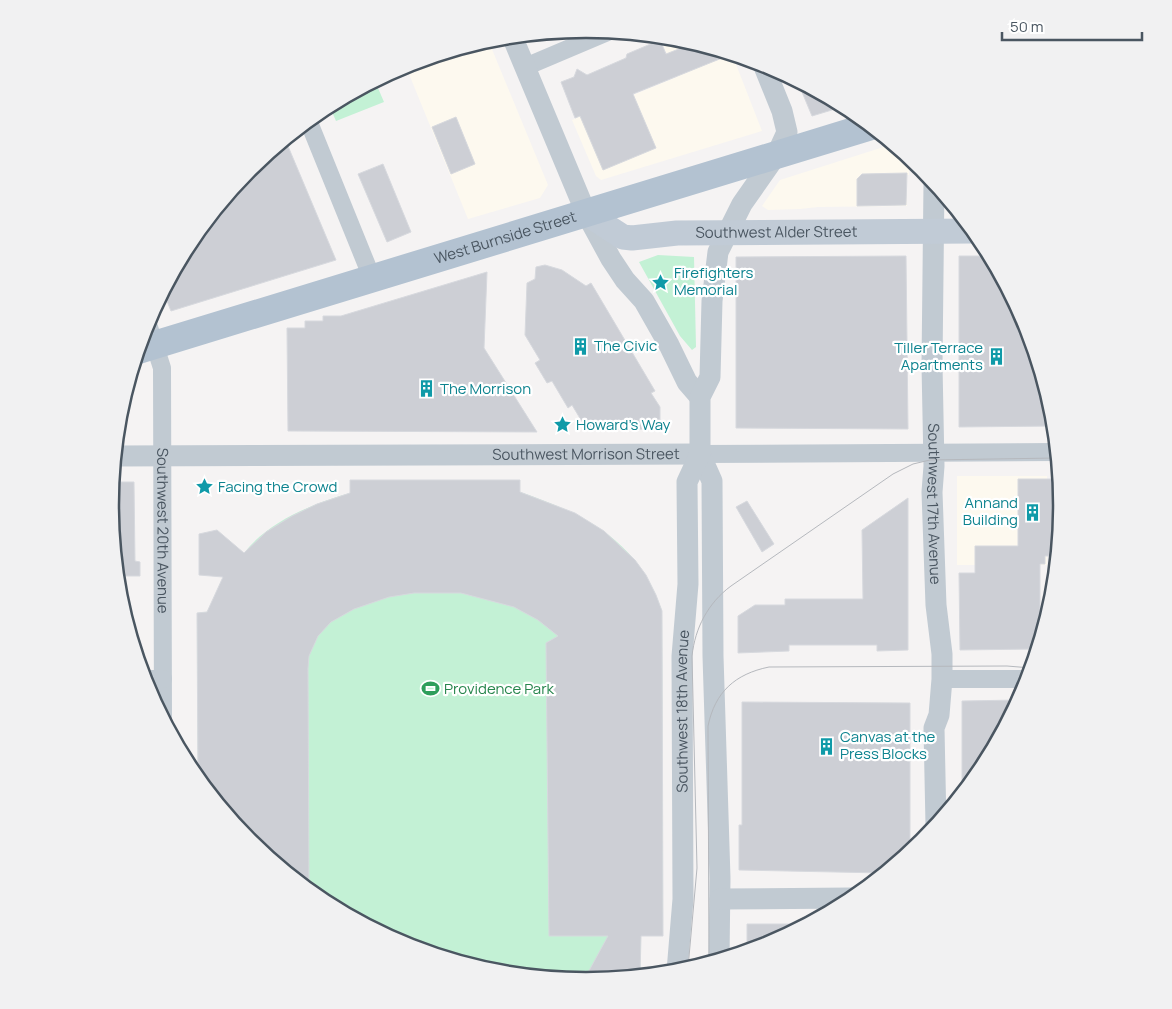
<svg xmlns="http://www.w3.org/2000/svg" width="1172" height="1009" viewBox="0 0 1172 1009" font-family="Manrope,sans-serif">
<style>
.commercial{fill:#fdf9ef}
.green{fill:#c3f1d5}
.building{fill:#cdcfd5;stroke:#d7d9de}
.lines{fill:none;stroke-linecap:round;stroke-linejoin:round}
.minor{stroke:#c1cad2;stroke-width:18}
.tertiary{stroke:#c1cad2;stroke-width:21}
.secondary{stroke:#c1cbd6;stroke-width:25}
.primary{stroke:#b3c2d1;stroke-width:28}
.tram{stroke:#b5b8bd;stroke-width:1}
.labels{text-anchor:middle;stroke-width:4.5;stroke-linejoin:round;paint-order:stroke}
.street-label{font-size:15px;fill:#4a5661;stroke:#fff}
.culture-label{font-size:15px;fill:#0d838f;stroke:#fff;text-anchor:start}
.leisure-label{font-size:15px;fill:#27864d;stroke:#fff;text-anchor:start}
.rim{fill:none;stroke:#4a5661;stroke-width:2.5}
</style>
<rect width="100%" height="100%" fill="#f5f3f3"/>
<!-- commercial -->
<path class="commercial" d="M659,36L679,38L732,54L762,131L601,180L596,176L572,120L677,77Z
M489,42L548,185L540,198L468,219L409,74Z
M893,144L910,158L909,175H907V206L818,207L800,209L768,210L762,206L780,180Z
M957,476H1047V565H957Z"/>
<!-- green -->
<path class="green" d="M375,81L384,102L336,121L329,105Z
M658,255L694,257L696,347L692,350L680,336L639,262Z
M350,480H520V492C587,515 638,541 662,611L663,936H641L640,975L586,980L493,971L404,944L321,900L249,841L198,778L197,613L207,612C219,593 229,571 244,553C269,521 312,504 350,493Z"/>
<!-- building -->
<path class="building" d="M660,40L666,54L694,43L732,54L633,94L656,148L603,170L580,116L575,118L561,82L574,77L577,69L587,75L626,58L627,54Z
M797,80L836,102L845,106L812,116Z
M456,117L475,164L451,174L432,127Z
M285,139L336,260L171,311L163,291L191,240L250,168Z
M383,164L411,232L387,242L358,174Z
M907,173L906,205L857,206V179L862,174Z
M906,256L908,429L736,428V257Z
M959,256H990L1026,323L1053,412L1054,426L959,427Z
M545,265L562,270L586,286L591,283L655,391L651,393L660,407V429L587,430L572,405L568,408L552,381L547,383L535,363L540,360L525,335L527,283L535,279L536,267Z
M487,272L484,348L537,432L288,431L287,328H305V321H323V316H341Z
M1018,479H1059L1062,505L1057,556H1045V564H1040V639L1037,649L960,650L959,573H975V546H1018Z
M350,480H520V492L575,513L604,531L635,560L646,575L656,595L662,611L663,936H641L640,975L584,980L608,936H549L546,643L558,636L538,620L514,607L461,593H414L389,597L354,609L331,622L318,636L309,656L308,668L309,889L249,841L198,778L197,613L207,612L223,577L199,575V534L217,530L244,553L266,532L292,516L317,504L350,493Z
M112,482H134L135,561L140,562V576H122V570H117L110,504Z
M908,498V650L877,651V645H789V651L738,653V616L755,605H785V599H863L862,530Z
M747,501L774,544L762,552L736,507Z
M1018,700L981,769L962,792V701Z
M742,702L910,703V851L883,873L739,870V825H742Z
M747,924H806L768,944L747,950Z"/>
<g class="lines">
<!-- minor -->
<g class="minor">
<path d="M525,67L610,31"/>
<path d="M308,120L372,278"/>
<path id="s1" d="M147,321L162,368L163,718"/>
<path d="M700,454L1057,452"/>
<path d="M144,679H163"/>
<path d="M942,679H1028"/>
</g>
<!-- tertiary -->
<g class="tertiary">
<path d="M512,36L586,213L611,259L625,280L644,301L669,345L687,382L700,397"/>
<path id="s2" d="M934,183L932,365L934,466L932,492L936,605L942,654V679L939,715L934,728L936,825"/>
<path d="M700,454L712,481L713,656L720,878L719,959"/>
<path id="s3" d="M115,456L700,454"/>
<path d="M720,899L852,898"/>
<path id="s4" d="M677,971L683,899L682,656L688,584L687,482L700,454V397L710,377L712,301L718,252L742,204L777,154L787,132L782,111L763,64"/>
</g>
<!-- secondary -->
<path class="secondary" id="s5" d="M586,213L623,237L632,238L677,233L974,231"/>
<!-- primary -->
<path class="primary" id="s6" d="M138,350L871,126"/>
<!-- tram -->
<path class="tram" d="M709,962L708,726C715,692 735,674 769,667L1007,666L1031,668
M688,968L697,868L692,656C695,628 708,603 731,586L893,474L913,464L930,460L1057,458"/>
</g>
<!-- icons -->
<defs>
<symbol id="sight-bare" viewBox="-9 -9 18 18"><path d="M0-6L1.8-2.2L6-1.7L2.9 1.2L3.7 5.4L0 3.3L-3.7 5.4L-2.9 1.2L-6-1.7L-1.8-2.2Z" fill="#0f9aa8" stroke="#fff" stroke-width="2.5" paint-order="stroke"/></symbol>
<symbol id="building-bare" viewBox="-9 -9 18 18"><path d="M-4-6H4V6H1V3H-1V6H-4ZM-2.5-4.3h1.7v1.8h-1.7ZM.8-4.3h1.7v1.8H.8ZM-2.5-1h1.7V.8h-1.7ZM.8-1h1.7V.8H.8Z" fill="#0f9aa8" stroke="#fff" stroke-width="2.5" paint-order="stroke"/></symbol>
<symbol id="stadium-bare" viewBox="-9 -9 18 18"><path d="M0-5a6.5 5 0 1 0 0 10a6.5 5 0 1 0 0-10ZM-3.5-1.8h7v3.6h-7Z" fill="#2e9e5b" stroke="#fff" stroke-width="2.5" paint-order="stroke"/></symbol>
</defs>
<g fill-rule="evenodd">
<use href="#sight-bare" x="648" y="270" width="25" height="25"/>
<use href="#building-bare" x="568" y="334" width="25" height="25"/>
<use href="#building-bare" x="984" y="344" width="25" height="25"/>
<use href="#building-bare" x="414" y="376" width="25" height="25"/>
<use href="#sight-bare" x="550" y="412" width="25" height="25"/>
<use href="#sight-bare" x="192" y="474" width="25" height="25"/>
<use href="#building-bare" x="1020" y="500" width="25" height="25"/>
<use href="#stadium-bare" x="418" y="676" width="25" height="25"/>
<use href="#building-bare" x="814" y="734" width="25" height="25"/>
</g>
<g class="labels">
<!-- street labels -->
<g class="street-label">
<text dy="5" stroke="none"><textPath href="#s5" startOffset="198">Southwest Alder Street</textPath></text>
<text dy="5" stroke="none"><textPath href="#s6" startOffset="384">West Burnside Street</textPath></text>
<text dy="5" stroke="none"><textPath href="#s3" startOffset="471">Southwest Morrison Street</textPath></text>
<text dy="5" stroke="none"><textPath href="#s2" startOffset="321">Southwest 17th Avenue</textPath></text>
<text dy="5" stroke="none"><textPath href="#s1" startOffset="212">Southwest 20th Avenue</textPath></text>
<text dy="5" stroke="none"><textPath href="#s4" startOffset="260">Southwest 18th Avenue</textPath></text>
</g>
<!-- culture labels -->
<g class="culture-label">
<text x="674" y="278">Firefighters<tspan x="674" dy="17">Memorial</tspan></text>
<text x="594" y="351">The Civic</text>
<text x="983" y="353" text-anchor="end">Tiller Terrace<tspan x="983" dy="17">Apartments</tspan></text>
<text x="440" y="394">The Morrison</text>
<text x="576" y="430">Howard's Way</text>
<text x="218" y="492">Facing the Crowd</text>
<text x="1018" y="508" text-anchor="end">Annand<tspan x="1018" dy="17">Building</tspan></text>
<text x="840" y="742">Canvas at the<tspan x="840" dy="17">Press Blocks</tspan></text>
</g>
<!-- leisure labels -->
<g class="leisure-label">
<text x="444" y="694">Providence Park</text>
</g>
</g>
<!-- crop -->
<path d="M0 0H1172V1009H0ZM119 505a467 467 0 1 1 934 0a467 467 0 1 1-934 0Z" fill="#f1f1f2" fill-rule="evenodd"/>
<path class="rim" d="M119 505a467 467 0 1 1 934 0a467 467 0 1 1-934 0Z"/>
<!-- scale -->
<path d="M1002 32v8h140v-8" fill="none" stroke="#4a5661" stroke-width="2.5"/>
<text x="1010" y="32" font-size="15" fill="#4a5661" stroke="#ffffff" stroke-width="4" paint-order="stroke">50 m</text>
</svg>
